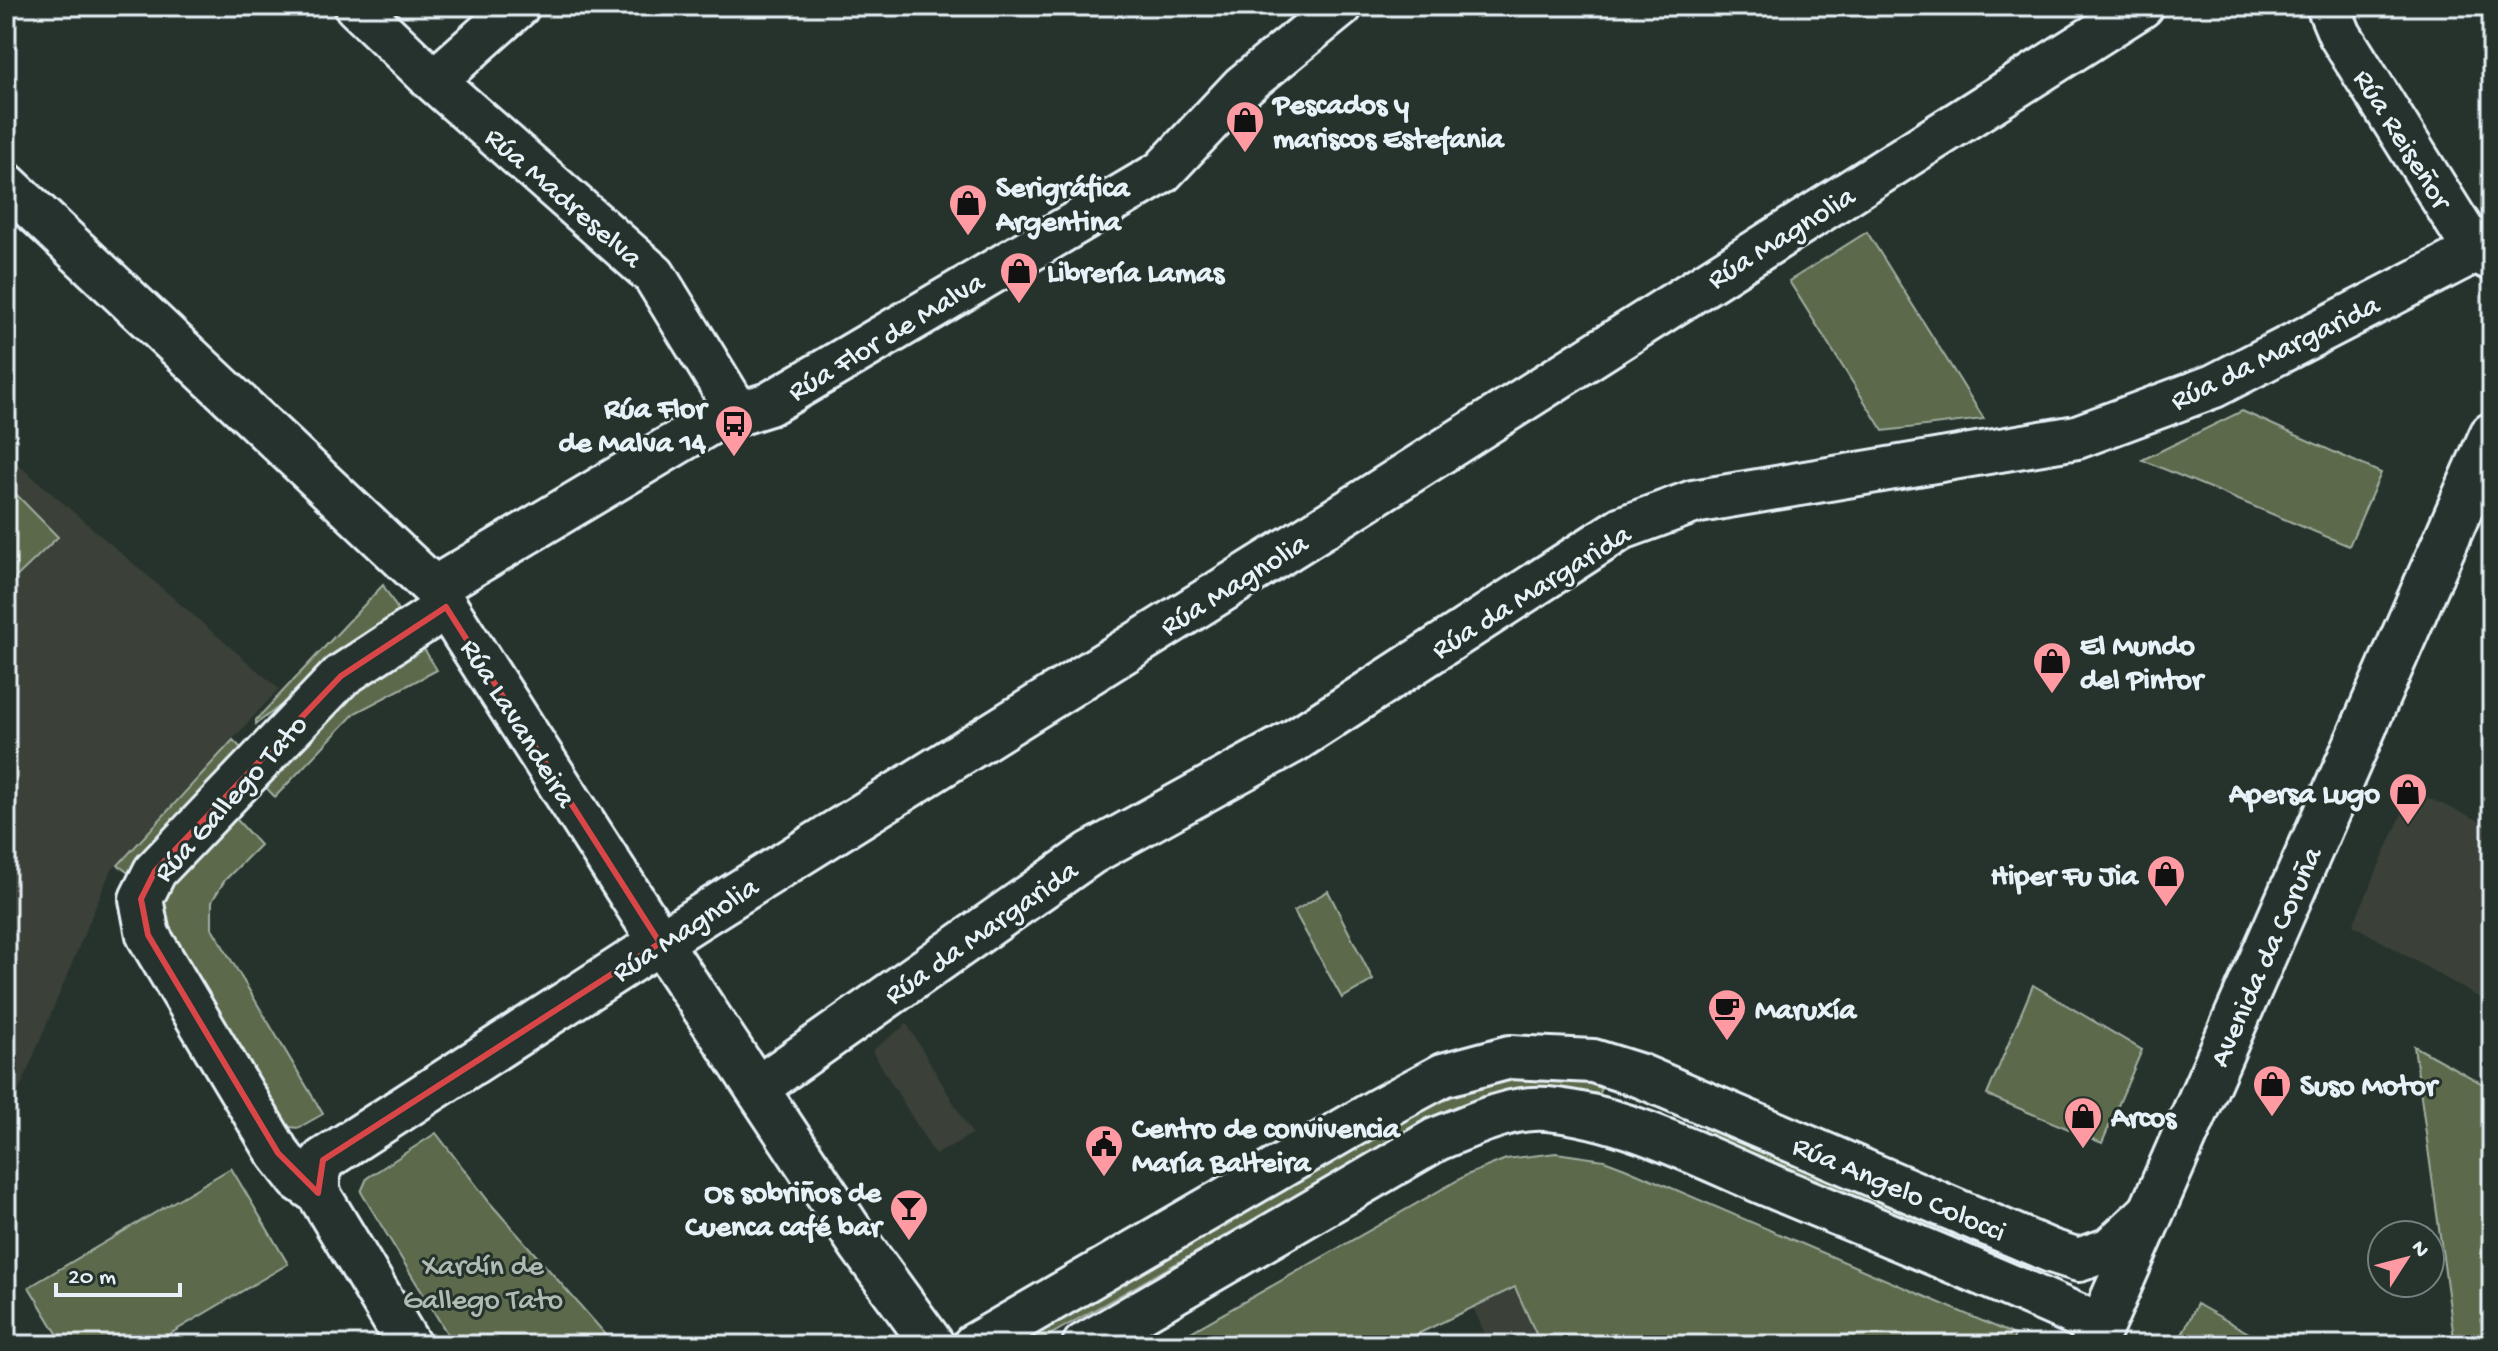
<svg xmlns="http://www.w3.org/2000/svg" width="2498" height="1351" viewBox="0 0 2498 1351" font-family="'Gochi Hand',sans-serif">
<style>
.built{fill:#3a4138}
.green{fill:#5c6a4c;stroke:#a2aea2;stroke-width:2}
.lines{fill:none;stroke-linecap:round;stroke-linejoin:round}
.street-casing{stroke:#e8f1f8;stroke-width:48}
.secondary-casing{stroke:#e8f1f8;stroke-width:50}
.street{stroke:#26332d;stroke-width:42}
.secondary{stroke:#26332d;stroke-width:44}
.marked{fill:none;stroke:#d94647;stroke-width:6;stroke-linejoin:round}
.labels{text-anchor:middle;stroke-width:6;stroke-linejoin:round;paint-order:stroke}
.poi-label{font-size:30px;font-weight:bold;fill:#e8f1f8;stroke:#26332d;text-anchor:start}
.street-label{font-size:30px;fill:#e8f1f8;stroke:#26332d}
.park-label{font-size:30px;fill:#b0bbb3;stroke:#26332d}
</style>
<rect width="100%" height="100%" fill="#26332d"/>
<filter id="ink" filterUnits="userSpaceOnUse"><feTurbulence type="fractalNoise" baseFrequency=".0125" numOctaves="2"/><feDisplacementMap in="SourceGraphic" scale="16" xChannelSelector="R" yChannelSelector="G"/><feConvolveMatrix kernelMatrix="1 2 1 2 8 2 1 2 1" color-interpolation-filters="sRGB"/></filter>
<g filter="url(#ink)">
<!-- built -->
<path class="built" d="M6,454L279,689L110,872L6,1122Z
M2412,791L2492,826V1005L2353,925Z
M907,1024L972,1134L935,1155L872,1051Z
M1516,1287L1541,1345H1490L1473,1307Z"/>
<!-- green -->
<path class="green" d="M1867,232L1984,419L1883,431L1789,281Z
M2242,411L2381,473L2349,546L2142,460Z
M6,484L58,537L6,587Z
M383,585L401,615L256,724V720Z
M420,642L437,670L355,713L275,797L258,779L330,708Z
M233,740L249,756L131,875L118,865Z
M229,811L260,845L225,880L212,901V928L323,1114L298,1128L282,1126L157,911L167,878Z
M1328,891L1373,980L1342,998L1294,911Z
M2033,985L2142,1050L2102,1143L1987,1095Z
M2414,1046L2492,1089V1345H2455Z
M1522,1076L1603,1082L1600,1094L1539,1086L1480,1097L1423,1120L1303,1192L1032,1345H1008L1433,1102L1475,1085Z
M1706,1121L2036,1259L2030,1269L1703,1132Z
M436,1133L490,1203L615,1345H454L361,1192L367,1178Z
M1556,1153L1604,1160L1625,1168L2015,1335L2011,1345H1541L1515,1287L1395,1345H1168L1467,1175L1506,1159Z
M231,1168L288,1264L151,1345H64L29,1287Z
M2197,1304L2270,1345H2177Z"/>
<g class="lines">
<defs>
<path id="street" d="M356,6L434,81L654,275L739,414
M2328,6L2340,35L2475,251L2492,259
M434,81L518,6
M6,184L434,588L675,965L861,1246L933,1345
M434,588L712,422L769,404L1162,172L1243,86L1341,6
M757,1088L1091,853L1294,741L1622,528L1693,502L2077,437L2214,386L2475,251
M318,1193L299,1180L278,1153L148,935L141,899L155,871L341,676L446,607
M409,1345L318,1193V1174L323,1160L693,921L1322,528L2142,6
M974,1345L1380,1109L1443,1075L1510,1057L1593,1061L1641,1076L2051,1251L2079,1260L2110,1249L2150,1212
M1084,1345L1437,1139C1471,1126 1509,1106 1547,1109C1625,1116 1700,1156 1771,1186C1881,1232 1992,1276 2101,1326"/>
<path id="secondary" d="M2093,1345L2492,435"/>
</defs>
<!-- street casing -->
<use href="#street" class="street-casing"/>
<!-- secondary casing -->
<use href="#secondary" class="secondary-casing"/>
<!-- street -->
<use href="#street" class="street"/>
<!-- secondary -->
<use href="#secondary" class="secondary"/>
</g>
</g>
<!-- marked area -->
<path class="marked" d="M446,607L660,943L323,1160L318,1193L278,1153L148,935L141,899L155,871L341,676Z"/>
<!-- icons -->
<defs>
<symbol id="shop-pin" viewBox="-11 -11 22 30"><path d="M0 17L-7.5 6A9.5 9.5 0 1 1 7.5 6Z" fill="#ff9aa2" stroke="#26332d"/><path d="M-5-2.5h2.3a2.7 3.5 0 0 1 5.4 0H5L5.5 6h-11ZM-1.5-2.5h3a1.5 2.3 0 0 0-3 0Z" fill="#111"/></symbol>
<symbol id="bus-pin" viewBox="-11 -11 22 30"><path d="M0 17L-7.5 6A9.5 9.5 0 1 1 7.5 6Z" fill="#ff9aa2" stroke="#26332d"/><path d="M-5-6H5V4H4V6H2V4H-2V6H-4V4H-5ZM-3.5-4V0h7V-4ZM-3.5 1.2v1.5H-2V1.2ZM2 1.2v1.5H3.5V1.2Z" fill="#111"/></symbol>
<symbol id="cafe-pin" viewBox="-11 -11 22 30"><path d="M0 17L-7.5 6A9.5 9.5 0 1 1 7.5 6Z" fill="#ff9aa2" stroke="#26332d"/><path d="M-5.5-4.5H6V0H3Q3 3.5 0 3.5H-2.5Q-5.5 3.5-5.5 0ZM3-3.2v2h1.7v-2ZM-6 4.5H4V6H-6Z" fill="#111"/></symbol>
<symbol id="civic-pin" viewBox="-11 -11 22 30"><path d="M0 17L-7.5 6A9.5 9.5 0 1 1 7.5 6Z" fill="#ff9aa2" stroke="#26332d"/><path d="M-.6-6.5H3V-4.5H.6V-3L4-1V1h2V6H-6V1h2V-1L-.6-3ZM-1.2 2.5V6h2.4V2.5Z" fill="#111"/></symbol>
<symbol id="bar-pin" viewBox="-11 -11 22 30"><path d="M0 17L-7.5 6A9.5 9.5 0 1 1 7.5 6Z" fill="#ff9aa2" stroke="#26332d"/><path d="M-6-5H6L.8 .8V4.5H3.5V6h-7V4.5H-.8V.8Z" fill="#111"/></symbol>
</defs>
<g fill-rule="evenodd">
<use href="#shop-pin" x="1223" y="98" width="44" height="60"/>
<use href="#shop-pin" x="946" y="181" width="44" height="60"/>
<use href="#shop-pin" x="997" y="249" width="44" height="60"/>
<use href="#bus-pin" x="712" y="402" width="44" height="60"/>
<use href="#shop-pin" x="2030" y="639" width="44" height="60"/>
<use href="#shop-pin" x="2386" y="770" width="44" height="60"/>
<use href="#shop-pin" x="2144" y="852" width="44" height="60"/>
<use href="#cafe-pin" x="1705" y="986" width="44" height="60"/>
<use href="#shop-pin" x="2250" y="1062" width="44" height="60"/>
<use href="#shop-pin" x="2061" y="1094" width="44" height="60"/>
<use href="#civic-pin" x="1082" y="1122" width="44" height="60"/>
<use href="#bar-pin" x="887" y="1186" width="44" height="60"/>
</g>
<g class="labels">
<!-- poi labels -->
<g class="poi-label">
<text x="1273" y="113">Pescados y<tspan x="1273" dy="34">mariscos Estefania</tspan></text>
<text x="996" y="196">Serigráfica<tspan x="996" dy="34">Argentina</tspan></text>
<text x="1047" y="281">Librería Lamas</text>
<text x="706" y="417" text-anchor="end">Rúa Flor<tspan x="706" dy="34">de Malva 14</tspan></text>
<text x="2080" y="654">El Mundo<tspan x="2080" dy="34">del Pintor</tspan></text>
<text x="2380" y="802" text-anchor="end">Apersa Lugo</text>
<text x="2138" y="884" text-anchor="end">Hiper Fu Jia</text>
<text x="1755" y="1018">Maruxía</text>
<text x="2300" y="1094">Suso Motor</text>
<text x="2111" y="1126">Arcos</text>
<text x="1132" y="1137">Centro de convivencia<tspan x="1132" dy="34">María Balteira</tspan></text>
<text x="881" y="1201" text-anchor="end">Os sobriños de<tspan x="881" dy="34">Cuenca café bar</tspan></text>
</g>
<!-- street labels -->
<g class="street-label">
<text transform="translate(2404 138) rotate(58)" y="10">Rúa Reiseñor</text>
<text transform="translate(565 196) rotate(41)" y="10">Rúa Madreselva</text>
<text transform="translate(1780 236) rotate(-32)" y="10">Rúa Magnolia</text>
<text transform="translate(885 335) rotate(-31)" y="10">Rúa Flor de Malva</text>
<text transform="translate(2274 351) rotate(-26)" y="10">Rúa da Margarida</text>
<text transform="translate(1233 583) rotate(-32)" y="10">Rúa Magnolia</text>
<text transform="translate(1530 590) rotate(-32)" y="10">Rúa da Margarida</text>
<text transform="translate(520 722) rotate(58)" y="10">Rúa Lavandeira</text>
<text transform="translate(229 797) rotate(-48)" y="10">Rúa Gallego Tato</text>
<text transform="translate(684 928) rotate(-33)" y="10">Rúa Magnolia</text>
<text transform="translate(980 931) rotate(-35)" y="10">Rúa da Margarida</text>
<text transform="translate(2264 956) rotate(-66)" y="10">Avenida da Coruña</text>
<text transform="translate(1900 1187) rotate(23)" y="10">Rúa Angelo Colocci</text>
</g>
<!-- park labels -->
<g class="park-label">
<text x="483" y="1274">Xardín de<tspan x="483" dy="34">Gallego Tato</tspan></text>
</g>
</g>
<!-- margin -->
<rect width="2498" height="1351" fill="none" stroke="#26332d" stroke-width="32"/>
<rect x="16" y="16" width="2466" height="1319" fill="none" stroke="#e8f1f8" stroke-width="3" filter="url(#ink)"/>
<!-- north arrow -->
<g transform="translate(2406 1259) rotate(54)"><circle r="38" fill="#26332d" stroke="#747f7e" stroke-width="2"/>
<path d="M0-6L14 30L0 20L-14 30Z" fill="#ff9aa2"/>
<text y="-12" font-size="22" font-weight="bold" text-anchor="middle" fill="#e8f1f8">N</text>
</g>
<!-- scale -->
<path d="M56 1283v12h124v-12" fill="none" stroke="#e8f1f8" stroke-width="4"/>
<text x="68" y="1283" font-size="24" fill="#e8f1f8" stroke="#26332d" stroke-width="6" paint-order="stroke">20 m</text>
</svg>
